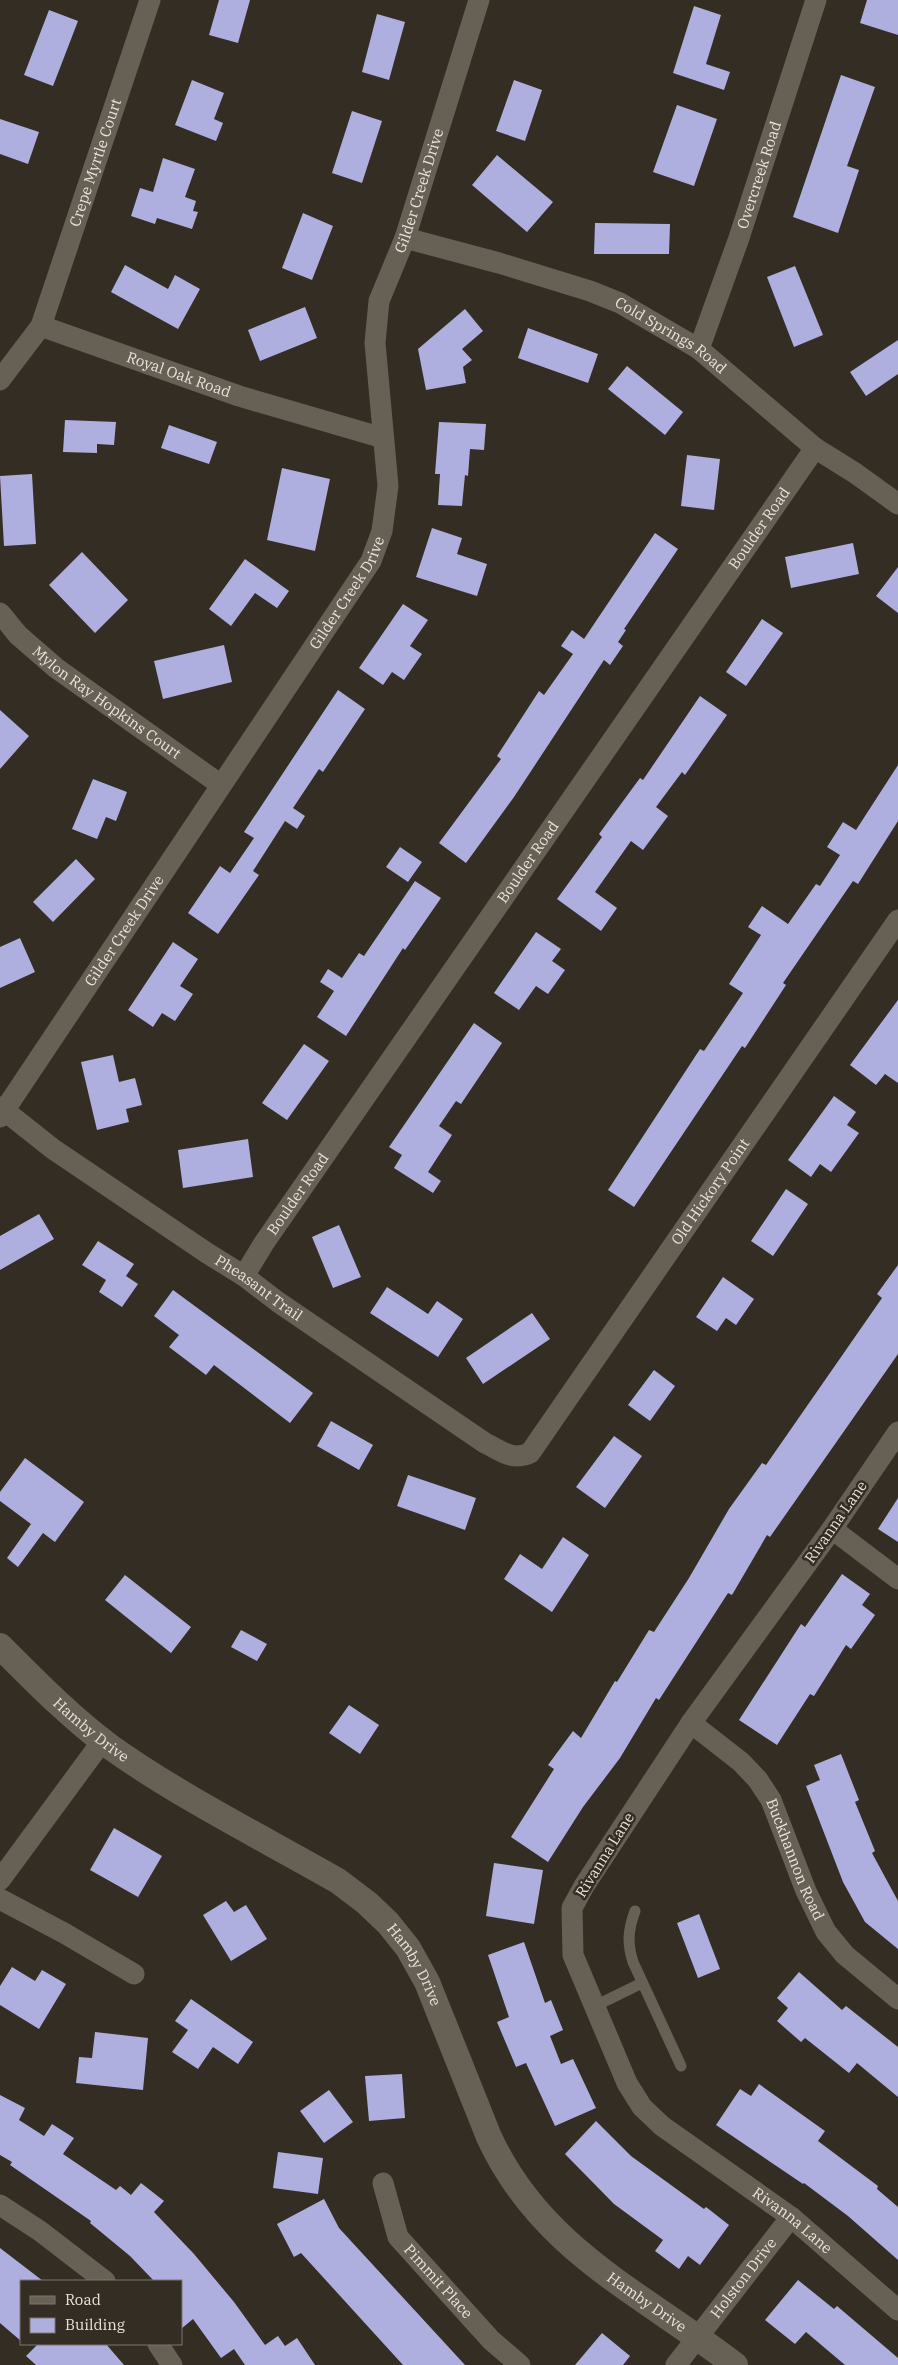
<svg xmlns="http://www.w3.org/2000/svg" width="898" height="2365" viewBox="0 0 898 2365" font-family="'IBM Plex Serif',serif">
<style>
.building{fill:#aeafde}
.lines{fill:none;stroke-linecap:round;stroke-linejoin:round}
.service{stroke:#676055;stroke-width:11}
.minor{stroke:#676055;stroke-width:21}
.tertiary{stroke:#676055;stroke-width:26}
.labels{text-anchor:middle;stroke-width:5;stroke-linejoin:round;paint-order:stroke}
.street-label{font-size:15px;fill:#e7e3dc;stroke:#342d23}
</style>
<rect width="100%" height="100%" fill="#342d23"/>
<!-- building -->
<path class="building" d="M219,0H250L238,43L209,35Z
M867,0H898V35L860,23Z
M694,6L721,15L706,64L730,72L724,90L673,73Z
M49,10L78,21L53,86L24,75Z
M377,14L405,22L389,80L362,72Z
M841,75L875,87L847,166L859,170L838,233L793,217Z
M192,80L224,93L214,119L223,123L216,141L175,125Z
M514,80L542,90L525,141L496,131Z
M677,105L717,119L694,186L653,172Z
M352,111L382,121L362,183L332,173Z
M0,119L39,132L28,164L0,154Z
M497,155L553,202L527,232L472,185Z
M163,158L195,169L185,197L196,201L193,211L198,212L192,229L157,218L155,224L131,216L140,188L153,192Z
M303,213L333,226L312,280L282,268Z
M595,223L670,224L669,254H594Z
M125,265L168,289L175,275L200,289L178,329L111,292Z
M795,266L823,335L794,347L767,277Z
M305,307L317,338L260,361L248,330Z
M465,309L483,331L462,349L472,360L463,367L466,383L426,390L418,349Z
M528,328L598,354L588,383L518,358Z
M898,340V374L866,396L850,372Z
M627,366L683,412L665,435L608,389Z
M65,420L116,422L114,445L97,444V453L63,452Z
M439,422L486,424L484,450L470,449L468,476L465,475L462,506L438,505L440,474H435Z
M169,425L217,442L209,464L161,448Z
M687,455L720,459L714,510L681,506Z
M282,468L330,479L315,551L267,540Z
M32,474L36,544L4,546L0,476Z
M432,528L462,538L457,554L487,564L477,596L416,577Z
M655,533L678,549L624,629L626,630L618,642L623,646L610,665L604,660L514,797L466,863L439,843L501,759L497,756L539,691L544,695L573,654L561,646L572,630L584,639Z
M853,543L859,574L791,588L785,557Z
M82,552L128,600L95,633L49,585Z
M245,559L289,591L277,608L255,593L231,626L209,609Z
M898,567V613L876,596Z
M403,604L428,620L410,646L422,654L404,680L392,672L383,685L359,668Z
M762,619L783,633L746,686L726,672Z
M224,645L232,682L163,699L154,661Z
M338,690L365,709L323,772L319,769L293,808L305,816L297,829L285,821L253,871L259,875L218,934L188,913L220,866L230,873L254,838L244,832Z
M700,696L727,715L685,775L682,772L656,807L668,816L643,850L631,841L595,892L617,908L601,931L557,899L602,837L599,834L640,778L643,780Z
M0,710L29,736L0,769Z
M898,765V821L858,884L853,881L783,983L786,985L745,1048L742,1046L634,1207L608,1190L700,1049L704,1051L743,993L729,984L761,935L748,927L762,906L788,924L816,884L820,886L840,855L827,847L843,822L856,830Z
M93,779L127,792L116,821L106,817L97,839L72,829Z
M400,847L422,862L408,882L386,867Z
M76,859L95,879L53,922L33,902Z
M415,881L441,898L405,950L403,948L346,1036L317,1017L334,991L320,982L328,969L342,978L359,953L364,956Z
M536,932L561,949L552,961L565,970L548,994L536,986L519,1010L494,993Z
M20,938L35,972L0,988V947Z
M173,942L198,959L180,986L193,994L175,1021L162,1013L153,1027L128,1010Z
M898,1000V1083L885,1074L876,1085L850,1065Z
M474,1023L502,1043L461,1104L456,1101L439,1126L452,1135L428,1172L441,1181L433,1193L394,1168L402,1155L389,1147Z
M304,1044L329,1061L287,1120L262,1103Z
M113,1055L119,1082L135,1078L142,1105L126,1109L129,1122L97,1130L81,1062Z
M834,1096L856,1112L847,1125L859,1133L831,1172L820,1164L811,1177L788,1160Z
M248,1139L253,1177L183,1188L178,1150Z
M786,1189L808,1204L773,1256L751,1241Z
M39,1214L54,1239L0,1270V1236Z
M339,1225L361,1277L333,1288L312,1237Z
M98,1241L134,1264L126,1276L138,1284L122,1307L99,1292L106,1280L82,1265Z
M898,1265V1354L770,1537L767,1535L732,1595L728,1593L659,1700L656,1698L620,1758L583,1807L548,1862L511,1837L554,1769L548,1765L573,1731L581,1738L615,1681L617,1682L649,1630L654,1632L689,1578L729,1509L762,1463L766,1465L882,1298L877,1294Z
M723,1277L754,1299L736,1325L726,1318L717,1331L696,1317Z
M387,1287L428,1314L437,1301L463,1319L438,1357L370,1313Z
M173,1290L313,1393L290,1423L214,1365L206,1375L169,1347L179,1335L154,1316Z
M532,1313L550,1339L483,1384L466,1358Z
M654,1370L675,1386L650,1421L628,1405Z
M331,1421L373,1445L359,1470L317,1446Z
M614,1436L642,1456L605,1508L576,1487Z
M25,1458L84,1502L55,1542L43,1533L18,1567L7,1558L31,1524L0,1501V1492Z
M408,1475L476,1498L465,1530L397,1506Z
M898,1498V1542L878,1529Z
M563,1537L589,1555L552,1612L504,1579L520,1554L542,1569Z
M842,1574L870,1594L862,1605L875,1615L851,1649L846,1645L814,1696L810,1694L777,1745L739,1720L801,1624L805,1627Z
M125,1575L191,1627L171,1653L105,1600Z
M241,1630L267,1644L257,1661L231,1647Z
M349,1705L379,1725L360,1754L329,1733Z
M841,1754L859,1800L855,1802L875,1851L872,1853L898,1901V1949L865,1922L843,1882L806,1786L820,1780L814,1765Z
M114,1828L162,1856L138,1897L90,1870Z
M494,1863L543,1870L534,1924L486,1916Z
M226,1901L234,1912L246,1905L267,1939L231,1961L203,1915Z
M699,1914L720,1969L698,1978L677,1923Z
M524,1942L545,2003L551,2000L563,2030L550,2036L561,2064L573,2059L596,2108L555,2126L526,2063L516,2067L497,2022L509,2017L488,1955Z
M12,1967L35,1981L42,1970L66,1984L39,2029L0,2005V1986Z
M799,1972L842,2010L846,2006L898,2047V2097L857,2063L849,2073L805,2038L801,2042L777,2021L788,2008L777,1998Z
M191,1999L253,2042L238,2064L213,2047L198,2069L172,2052L188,2030L175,2021Z
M95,2032L148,2038L143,2090L76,2083L79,2057L92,2058Z
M402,2074L405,2118L369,2121L365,2076Z
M759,2084L825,2131L818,2141L878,2186L877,2189L898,2207V2260L848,2216L804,2183L803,2184L716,2125L740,2089L751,2096Z
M329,2090L353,2122L324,2143L300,2111Z
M0,2095L25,2108L19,2120L44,2136L52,2124L74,2138L63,2154L116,2190L120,2186L131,2195L141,2183L164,2201L154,2212L194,2254L234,2302L265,2345L278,2336L285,2346L297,2338L315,2365H245L234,2349L221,2358L193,2319L181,2329V2281H154L130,2256L90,2223L91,2221L10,2165L12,2162L0,2155Z
M596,2121L631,2156L704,2209L706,2207L729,2225L700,2265L688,2256L679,2269L655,2251L663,2240L614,2204L565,2154Z
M278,2152L323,2158L318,2194L273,2188Z
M324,2199L339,2228L465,2365H403L301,2253L294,2257L277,2224Z
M0,2248L43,2281H21V2341L0,2323Z
M798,2280L834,2309L837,2306L898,2358V2365H845L806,2332L795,2344L765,2320Z
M602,2333L630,2356L623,2365H575Z
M38,2344H106L124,2365H36L26,2356Z"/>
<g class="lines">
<!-- service -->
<path class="service" d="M635,1911C628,1930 627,1943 633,1962L681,2066
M595,2006L642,1983"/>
<!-- minor -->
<g class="minor">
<path id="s1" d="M405,238L499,263L590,291L620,303L699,349L815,448L855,473L898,504"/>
<path id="s2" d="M41,326L239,396L383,438"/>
<path id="s3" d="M699,349L739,238L816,0"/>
<path id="s4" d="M0,380L41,326L150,0"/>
<path id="s5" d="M0,613L18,635L56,668L221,785"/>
<path id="s6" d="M0,1107L53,1149L207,1253L244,1276L278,1302L485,1443C502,1451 511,1461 530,1453L898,920"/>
<path id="s7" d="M0,1117L371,561L382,531L388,486L375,343L379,301L405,238L479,0"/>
<path id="s8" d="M244,1276L264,1243L815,448"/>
<path id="s9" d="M898,1432L832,1529L691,1723L584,1886L572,1908L573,1955L627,2083L642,2107L662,2126L791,2217L898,2310"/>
<path d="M832,1529L898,1579"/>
<path id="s10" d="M691,1723L741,1762L758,1780L771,1800L806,1891L826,1932L845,1955L898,1999"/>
<path d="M0,1880L103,1740"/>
<path d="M0,1899L64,1933L134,1974"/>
<path id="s11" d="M383,2183L398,2237L491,2340L520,2365"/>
<path d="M0,2205L40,2231L105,2281"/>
<path d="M158,2344L172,2365"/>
<path id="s12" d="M676,2365L791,2217"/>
</g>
<!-- tertiary -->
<path class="tertiary" id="s13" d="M0,1646C35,1681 69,1716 109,1746C179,1796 263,1838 338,1881L367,1903L388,1923L408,1948L427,1982L489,2137C541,2250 642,2293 735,2365"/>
</g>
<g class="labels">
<!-- street labels -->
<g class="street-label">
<text dy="5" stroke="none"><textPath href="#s4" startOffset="240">Crepe Myrtle Court</textPath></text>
<text dy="5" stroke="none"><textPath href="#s3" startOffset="184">Overcreek Road</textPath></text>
<text dy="5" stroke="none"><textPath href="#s7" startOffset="1049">Gilder Creek Drive</textPath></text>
<text dy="5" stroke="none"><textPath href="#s1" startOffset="285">Cold Springs Road</textPath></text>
<text dy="5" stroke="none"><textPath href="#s2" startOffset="146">Royal Oak Road</textPath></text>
<text dy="5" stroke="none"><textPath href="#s8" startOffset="908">Boulder Road</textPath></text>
<text dy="5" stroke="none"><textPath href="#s7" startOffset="629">Gilder Creek Drive</textPath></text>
<text dy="5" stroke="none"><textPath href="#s5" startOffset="140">Mylon Ray Hopkins Court</textPath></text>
<text dy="5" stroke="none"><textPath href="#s8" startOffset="502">Boulder Road</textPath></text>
<text dy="5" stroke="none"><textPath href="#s7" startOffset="224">Gilder Creek Drive</textPath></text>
<text dy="5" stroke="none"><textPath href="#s6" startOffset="956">Old Hickory Point</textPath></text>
<text dy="5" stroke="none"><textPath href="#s8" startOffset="98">Boulder Road</textPath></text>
<text dy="5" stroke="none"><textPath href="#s6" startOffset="316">Pheasant Trail</textPath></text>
<text transform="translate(836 1522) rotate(-55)" y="5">Rivanna Lane</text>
<text dy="5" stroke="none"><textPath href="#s13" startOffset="124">Hamby Drive</textPath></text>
<text transform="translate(605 1855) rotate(-58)" y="5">Rivanna Lane</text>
<text dy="5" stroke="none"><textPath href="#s10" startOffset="176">Buckhannon Road</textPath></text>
<text dy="5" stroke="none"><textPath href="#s13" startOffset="529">Hamby Drive</textPath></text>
<text dy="5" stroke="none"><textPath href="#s9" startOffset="980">Rivanna Lane</textPath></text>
<text dy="5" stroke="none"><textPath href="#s12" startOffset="110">Holston Drive</textPath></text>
<text dy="5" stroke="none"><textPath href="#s11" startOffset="116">Pimmit Place</textPath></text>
<text dy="5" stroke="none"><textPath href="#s13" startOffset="949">Hamby Drive</textPath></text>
</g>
</g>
<!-- legend -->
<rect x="20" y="2280" width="162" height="65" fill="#342d23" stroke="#7c766d"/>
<rect x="30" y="2296" width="25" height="8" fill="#676055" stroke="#7c766d"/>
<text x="65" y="2305" font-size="15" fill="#e7e3dc">Road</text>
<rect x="30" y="2318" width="25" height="15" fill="#aeafde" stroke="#7c766d"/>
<text x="65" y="2330" font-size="15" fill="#e7e3dc">Building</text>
</svg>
